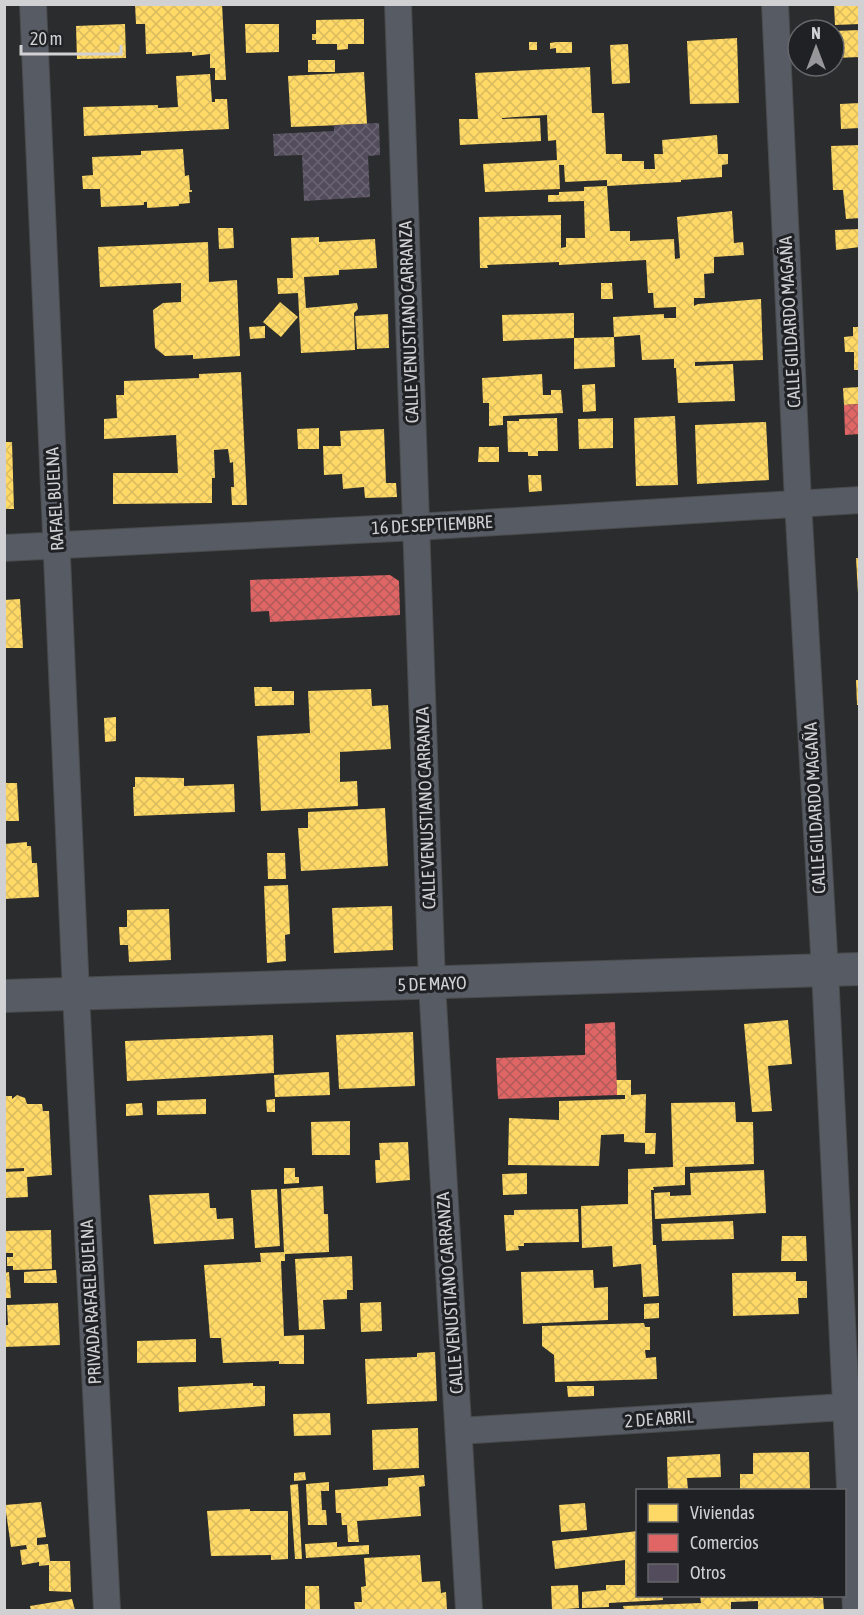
<svg xmlns="http://www.w3.org/2000/svg" width="864" height="1615" viewBox="0 0 864 1615" font-family="'Asap Condensed',sans-serif">
<style>
.homes{fill:url(#homes-cross-hatch)}
.shops{fill:url(#shops-cross-hatch)}
.building{fill:url(#building-cross-hatch)}
.lines{fill:none;stroke-linecap:round;stroke-linejoin:round}
.minor-casing{stroke:#494a4b;stroke-width:28}
.tertiary-casing{stroke:#494a4b;stroke-width:34}
.minor{stroke:#565b64;stroke-width:26}
.tertiary{stroke:#565b64;stroke-width:32}
.labels{text-anchor:middle;stroke-width:6;stroke-linejoin:round;paint-order:stroke}
.street-label{font-size:18px;fill:#d1d1d3;stroke:#202125}
</style>
<defs>
<pattern id="homes-cross-hatch" width="8" height="8" patternUnits="userSpaceOnUse" patternTransform="scale(1.5)"><rect width="8" height="8" fill="#ffd966"/><path d="M0 0l8 8M0 8l8-8" fill="none" stroke="#d9ba5e"/></pattern>
<pattern id="shops-cross-hatch" width="8" height="8" patternUnits="userSpaceOnUse" patternTransform="scale(1.5)"><rect width="8" height="8" fill="#e06666"/><path d="M0 0l8 8M0 8l8-8" fill="none" stroke="#b05a5a"/></pattern>
<pattern id="building-cross-hatch" width="8" height="8" patternUnits="userSpaceOnUse" patternTransform="scale(1.5)"><rect width="8" height="8" fill="#524c5c"/><path d="M0 0l8 8M0 8l8-8" fill="none" stroke="#6a6572"/></pattern>
</defs>
<rect width="100%" height="100%" fill="#2b2c2d"/>
<!-- homes -->
<path class="homes" d="M135,4H222L226,80H215V68H210V54L192,56V52L146,54L145,24H136Z
M834,4H860V24L835,25Z
M364,19V44H348V49L337,50V44H316V40H312V34H316V20Z
M125,24L126,58L77,59L76,26Z
M245,24H279V52L246,53Z
M860,30V57L834,58V31Z
M737,38L739,103L690,104L687,41Z
M529,42H537V50H529Z
M556,42H572V53H556V48L550,49V43Z
M628,44L630,83L612,84L610,45Z
M308,60H335V72H308Z
M590,67L592,113H604L606,154H622V161H644V169H655L654,154H663L662,140L717,135L718,154H728V164L722,165V177L681,180V182L607,186V180L565,182L564,165H559L560,189L485,192L483,164L557,160L556,140L548,141L547,115L502,118V119L540,118L541,141L460,145L459,119H478L475,73Z
M364,72L367,124L291,127L288,76Z
M210,74L212,102H215V99H227L229,129L84,136L83,107L158,105V108L178,107L176,76Z
M860,103V128L841,129L840,104Z
M860,145V218L846,219L843,190H833L831,146Z
M183,149L185,176L189,175L190,190H192V192H189L190,203L179,204V206L147,208V202H144V205L101,207L100,189H83L82,176L93,175L92,157L141,155V151Z
M607,186L610,231H630V241L674,239L675,259L680,258L677,217L732,211L734,243L743,242L744,255L714,257V273L704,274L705,298H694V306L698,304L761,299L763,360L695,362V366L733,364L735,401L678,403L676,368H674V359L642,360L640,335L614,337L613,317L664,314V318H676V307L654,308L653,293H648L646,260L559,265V262L487,265L488,268H480L479,217L561,215V248L566,247V238H585L584,201L548,202V195H559V192L584,191V187Z
M218,228H233L234,248L219,249Z
M860,229V247L836,250L835,230Z
M319,237V242L375,239L377,268L339,270V275L304,277L306,308L357,303L358,309L354,313L355,350L301,353L298,293L278,294L277,278H293L291,238Z
M208,242L209,282L237,280L240,356L193,359V355L165,356L155,348L153,310L163,303L181,302V283L100,287L98,247Z
M601,283H612L613,299H601Z
M280,302L298,317L281,337L263,322Z
M574,313V338L614,337L615,367L574,369V338L503,341L502,315Z
M388,314L389,348L357,349L355,316Z
M265,326V338L250,339L249,327Z
M853,327H860V370H854V352H845L844,337L853,336Z
M241,372L247,505H232L231,487H234L233,462L230,463L228,449L214,450L215,478H212V503L113,504V473H178L176,435L104,439V419L117,418L116,395H124V381L199,378V374Z
M542,374L543,395H551V390H561L563,413L503,416V425L489,426V403H483L482,378Z
M595,384L596,411L583,412L582,385Z
M860,387V404L844,405L843,388Z
M675,416L678,485L636,486L634,418Z
M557,418L558,451H538V456H528V452H508L507,421H519V419Z
M613,418V448L579,449L578,419Z
M766,422L769,480L697,484L695,425Z
M319,428V449H298L297,429Z
M384,429L386,483H396L397,497L365,498L364,487L343,489L342,474L324,475L323,446H341L340,431Z
M4,442H12L14,509H4Z
M479,447H499V462H478Z
M528,475H541L542,491L529,492Z
M856,558H860V593H858Z
M20,599L23,648H4V600Z
M856,680H860V705H857Z
M254,687H272V691H294V705L255,706Z
M371,689L372,706L388,705L391,749L340,752V782L357,781L358,806L261,811L257,736L310,733L308,691Z
M116,717V741L105,742L104,718Z
M135,777L184,778V786L234,784L235,812L134,816L133,787H135Z
M4,783H17L19,821H4Z
M385,808L388,866L301,871L298,828H308V812Z
M27,842V846H31L32,863H37L39,897L4,899V844Z
M267,853H285L286,879H268Z
M288,885L290,934L285,935L286,961L267,963L264,886Z
M392,906L393,950L334,953L332,908Z
M169,909L171,960L129,962L128,945H120L119,927H127V910Z
M788,1020L792,1064L768,1066L772,1111L752,1112L744,1024Z
M413,1032L415,1086L339,1089L336,1035Z
M273,1035L274,1073L127,1081L125,1041Z
M329,1072L330,1095L275,1097L274,1075Z
M616,1080H631V1095L646,1094L645,1133H656L655,1154H645V1143L624,1142V1134L601,1135L599,1166L508,1165L509,1118L559,1120V1101L625,1099V1095H617Z
M17,1095L25,1098L27,1104H42L43,1111H49L52,1175L27,1177L28,1197L4,1198V1172L24,1171V1168L4,1169V1096H12V1099Z
M206,1099V1114L157,1115V1101Z
M275,1099V1112H267L266,1100Z
M735,1102L736,1122H753L754,1164L685,1167V1185L653,1187L654,1190H651L653,1245H656L659,1296L643,1297L641,1264L613,1267L612,1246L582,1248L581,1206L628,1204V1169L673,1167L671,1103Z
M142,1103L143,1115L126,1116V1104Z
M350,1121V1155H312L311,1122Z
M408,1142L410,1180L376,1183L375,1160H380L379,1143Z
M284,1168H295V1177H299V1183L284,1184Z
M764,1170L766,1213L655,1219L654,1193L670,1192V1196L691,1195L690,1173Z
M527,1173V1194L503,1195L502,1174Z
M323,1186L324,1214H328L329,1252L285,1254V1261H281L284,1336L304,1335V1364H279V1361L223,1363L221,1338H210L204,1265L261,1262L260,1253L284,1252L281,1189Z
M277,1189L280,1246L255,1248L251,1190Z
M209,1193L210,1208H216L217,1219L233,1218L234,1239L154,1244L149,1195Z
M578,1209L579,1242L524,1243V1246H518L519,1250L506,1251L504,1215H514V1210Z
M733,1221L734,1239L662,1241L661,1224Z
M51,1230L52,1269L13,1270V1266H7V1257H13V1253H4V1231Z
M782,1236H806L807,1261H781Z
M352,1256L353,1290H347V1299L323,1300L325,1329L299,1330L295,1259Z
M56,1270L57,1283H24V1272Z
M593,1270L594,1288L608,1287V1320L523,1324L521,1272Z
M9,1272L11,1298H4V1273Z
M796,1272V1281H807V1298H798L799,1314L733,1316L732,1273Z
M381,1302L382,1331L361,1332L360,1303Z
M58,1303L60,1345L5,1347V1325H8L7,1305Z
M659,1303V1318L644,1319V1304Z
M644,1323L645,1327H650V1350H645L646,1358L656,1357L657,1379L555,1382L554,1355L542,1346V1326Z
M196,1339V1362L137,1363V1341Z
M435,1352L437,1401L367,1404L365,1359L417,1357V1353Z
M253,1383V1386H265V1406L179,1412L178,1387Z
M567,1386H594V1396L568,1397Z
M330,1413L331,1435L294,1436L293,1414Z
M418,1428L419,1468L373,1470L372,1430Z
M809,1452L810,1490H740V1474H753V1453Z
M720,1454L721,1477L687,1478L688,1490H668L667,1457Z
M305,1472L306,1480L294,1481V1473Z
M424,1475L425,1486L419,1487L421,1516L357,1521L359,1542H348L347,1525H342L341,1513H336L335,1490L388,1486V1478Z
M329,1482V1491H321L322,1510H326L327,1525H308L306,1484Z
M298,1484L302,1559H295L290,1485Z
M41,1502L46,1537L37,1538V1545L48,1544L50,1561H70L71,1592L49,1591V1565L39,1566V1562L22,1565L20,1550L27,1549L26,1545L11,1547L5,1505Z
M585,1503L587,1530L561,1532L559,1505Z
M250,1509V1511H288V1559L271,1560V1555L211,1556L207,1511Z
M638,1531V1596H663V1600L609,1603V1607L582,1608V1592L606,1590V1585H625V1560L555,1569L552,1541Z
M337,1542V1547L369,1545V1554L306,1558L305,1544Z
M420,1555L422,1582L440,1581L441,1593L446,1592L447,1610H355L354,1602H362L361,1587L366,1586L364,1558Z
M578,1585L579,1608L552,1610L551,1586Z
M305,1586H319L320,1610H305Z
M700,1596H814V1598H823L824,1610H758V1601L731,1602V1610H624L623,1606L701,1603Z
M72,1599L75,1610H31L30,1606Z"/>
<!-- shops -->
<path class="shops" d="M860,404V434L845,435L844,405Z
M390,575L399,581L400,615L270,622L269,611L251,612L250,580Z
M615,1022L617,1095L498,1099L496,1058L585,1055V1024Z"/>
<!-- building -->
<path class="building" d="M379,123L380,155L368,156L370,197L304,201L302,155L274,156L273,134L334,131V125Z"/>
<g class="lines">
<defs>
<path id="minor" d="M33,4L76,994L107,1610
M398,4L432,984L469,1610
M775,4L798,502L825,971L856,1610
M4,548L416,527L860,500
M459,1431L860,1406"/>
<path id="tertiary" d="M4,996L860,969"/>
</defs>
<!-- minor casing -->
<use href="#minor" class="minor-casing"/>
<!-- tertiary casing -->
<use href="#tertiary" class="tertiary-casing"/>
<!-- minor -->
<use href="#minor" class="minor"/>
<!-- tertiary -->
<use href="#tertiary" class="tertiary"/>
</g>
<g class="labels">
<!-- street labels -->
<g class="street-label">
<text transform="translate(409 322) rotate(-92)" y="6">CALLE VENUSTIANO CARRANZA</text>
<text transform="translate(790 322) rotate(-93)" y="6">CALLE GILDARDO MAGAÑA</text>
<text transform="translate(55 499) rotate(-93)" y="6">RAFAEL BUELNA</text>
<text transform="translate(432 525) rotate(-3)" y="6">16 DE SEPTIEMBRE</text>
<text transform="translate(426 808) rotate(-92)" y="6">CALLE VENUSTIANO CARRANZA</text>
<text transform="translate(815 808) rotate(-93)" y="6">CALLE GILDARDO MAGAÑA</text>
<text transform="translate(432 984) rotate(-2)" y="6">5 DE MAYO</text>
<text transform="translate(450 1293) rotate(-94)" y="6">CALLE VENUSTIANO CARRANZA</text>
<text transform="translate(91 1302) rotate(-93)" y="6">PRIVADA RAFAEL BUELNA</text>
<text transform="translate(659 1419) rotate(-4)" y="6">2 DE ABRIL</text>
</g>
</g>
<!-- border -->
<rect width="864" height="1615" fill="none" stroke="#d1d1d3" stroke-width="12"/>
<!-- legend -->
<rect x="636" y="1489" width="210" height="108" fill="#202125" stroke="#67676b" stroke-width="1.5"/>
<rect x="648" y="1504" width="30" height="18" fill="#ffd966" stroke="#67676b" stroke-width="1.5"/>
<text x="690" y="1519" font-size="18" fill="#d1d1d3">Viviendas</text>
<rect x="648" y="1534" width="30" height="18" fill="#e06666" stroke="#67676b" stroke-width="1.5"/>
<text x="690" y="1549" font-size="18" fill="#d1d1d3">Comercios</text>
<rect x="648" y="1564" width="30" height="18" fill="#524c5c" stroke="#67676b" stroke-width="1.5"/>
<text x="690" y="1579" font-size="18" fill="#d1d1d3">Otros</text>
<!-- north arrow -->
<g transform="translate(816 48)"><circle r="28" fill="#202125" stroke="#67676b" stroke-width="1.5"/>
<path d="M0-4.5L10 22L0 15L-10 22Z" fill="#979799"/>
<text y="-9" font-size="16" font-weight="bold" text-anchor="middle" fill="#d1d1d3">N</text>
</g>
<!-- scale -->
<path d="M21 45v9h100v-9" fill="none" stroke="#d1d1d3" stroke-width="3"/>
<text x="30" y="45" font-size="18" fill="#d1d1d3" stroke="#202125" stroke-width="4.5" paint-order="stroke">20 m</text>
</svg>
